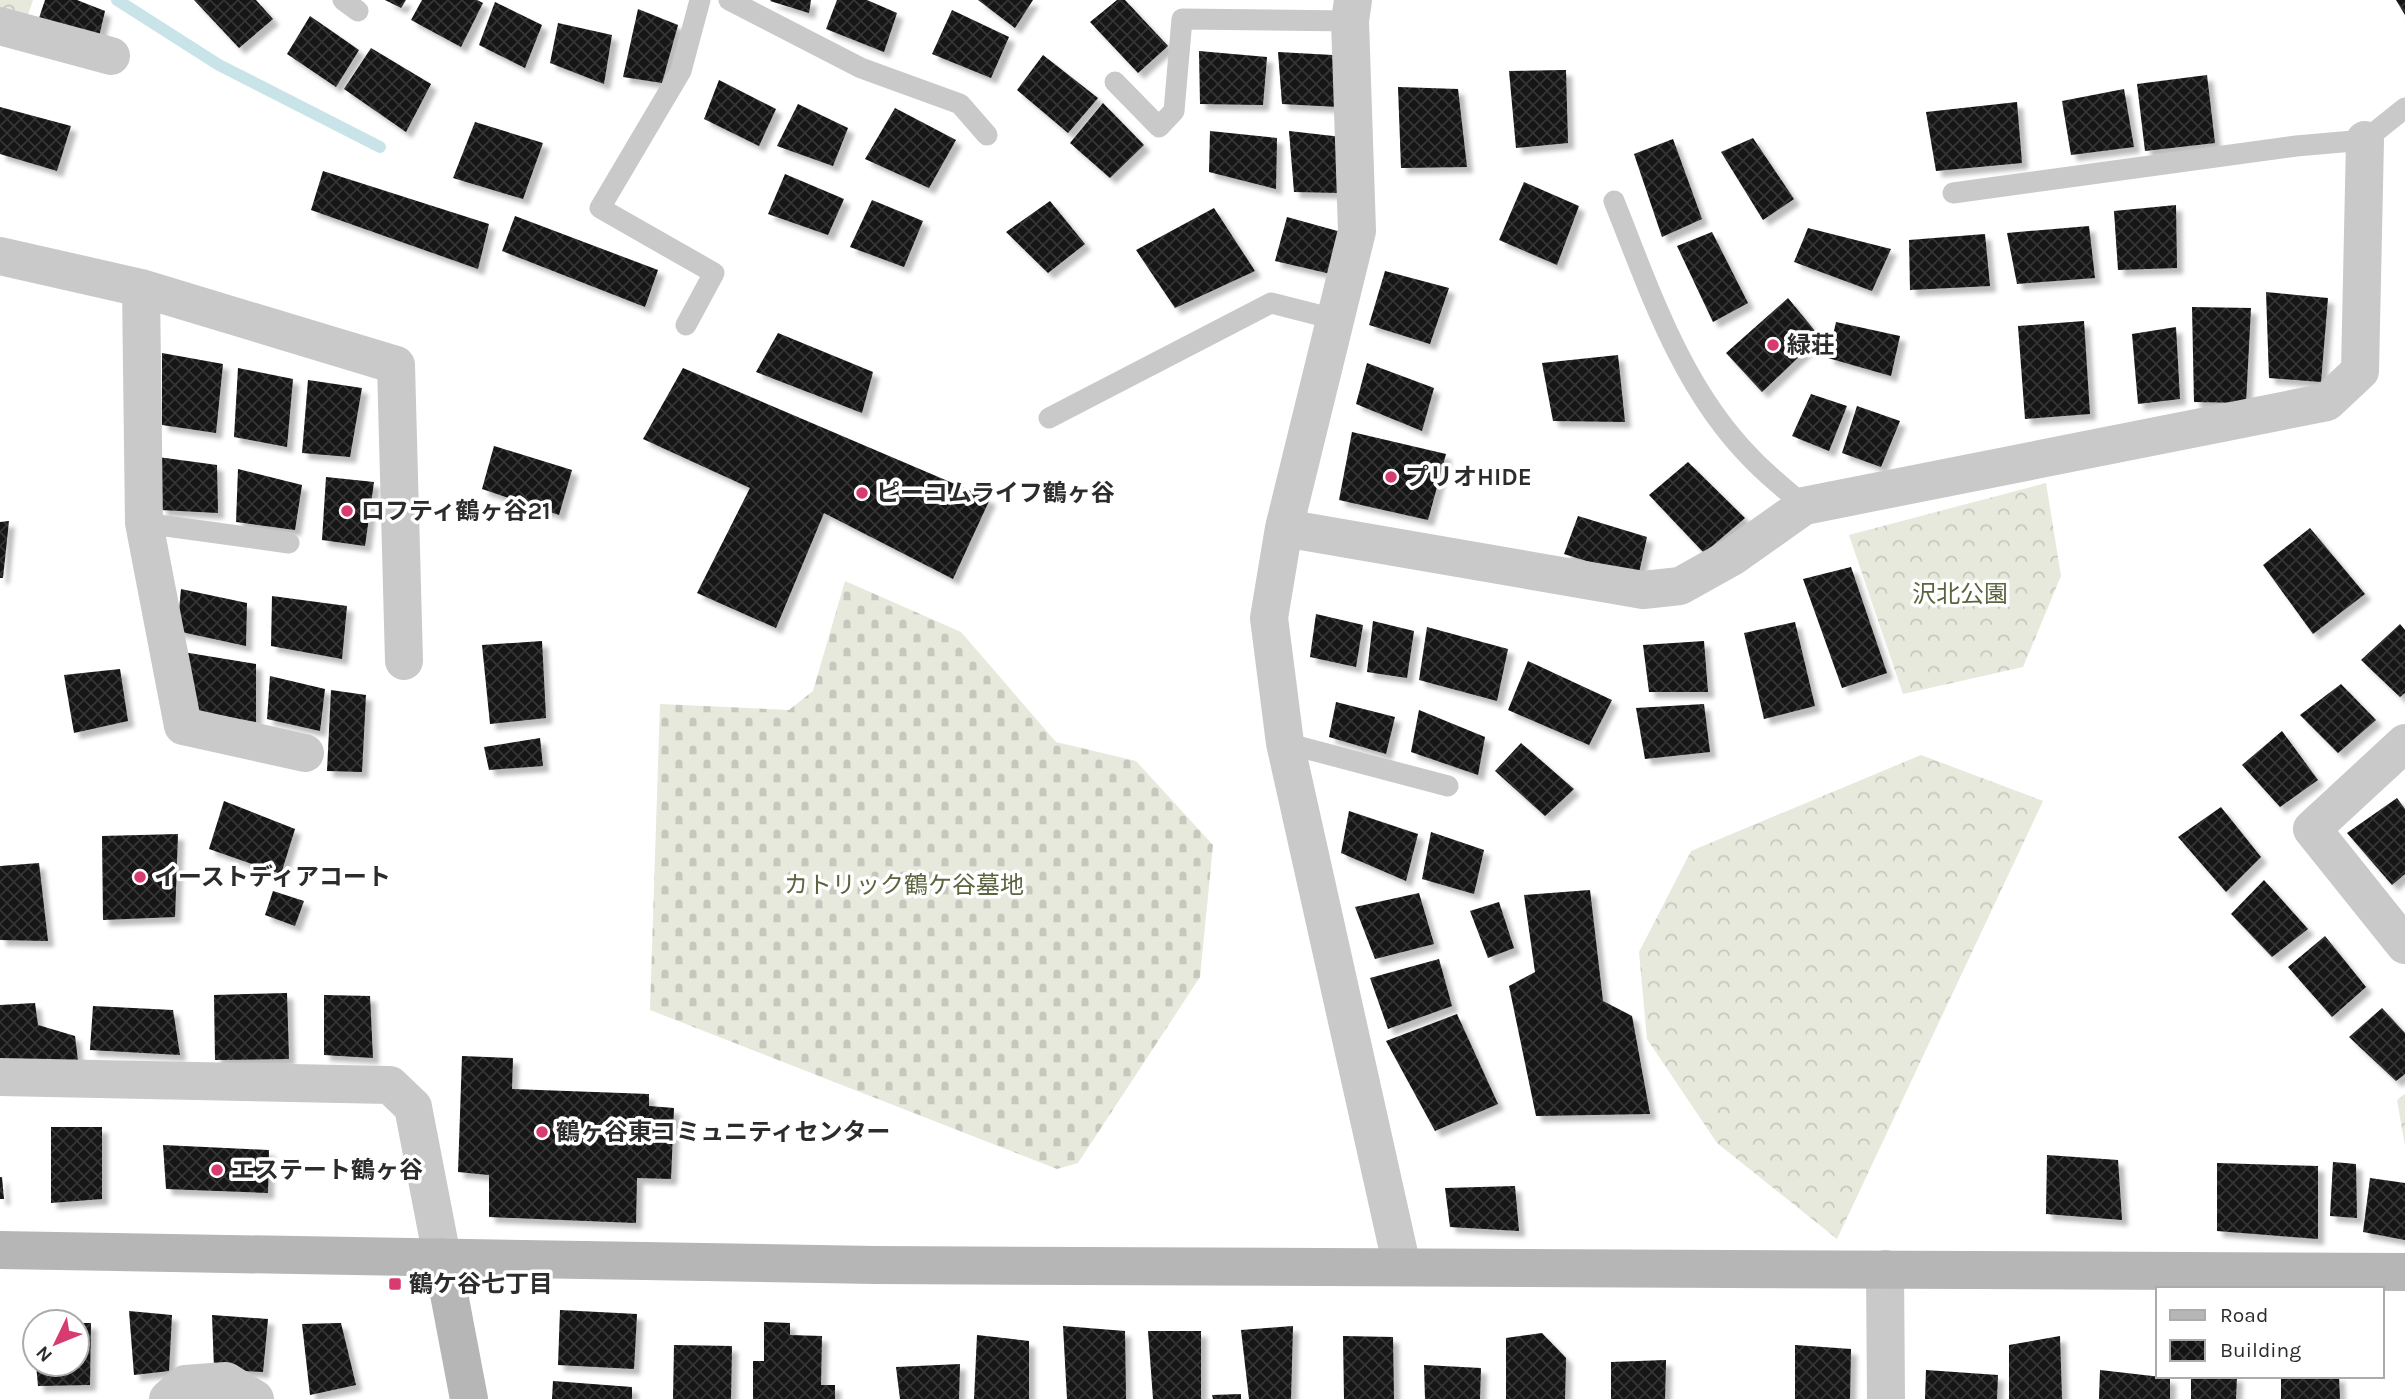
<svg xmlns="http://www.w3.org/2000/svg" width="2405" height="1399" viewBox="0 0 2405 1399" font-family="Karla,'Noto Sans JP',sans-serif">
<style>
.forest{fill:url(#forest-crowns)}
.cemetery{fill:url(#cemetery-stones)}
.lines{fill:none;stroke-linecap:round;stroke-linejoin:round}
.stream{stroke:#c8e4e8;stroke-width:12}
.building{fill:url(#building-cross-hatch);filter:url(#shadow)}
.lane{stroke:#c9c9c9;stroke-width:21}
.street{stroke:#c9c9c9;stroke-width:38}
.secondary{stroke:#b6b6b6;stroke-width:38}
.poi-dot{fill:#d73b6f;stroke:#fff;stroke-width:2.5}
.labels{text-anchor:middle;stroke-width:7;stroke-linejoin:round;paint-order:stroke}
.poi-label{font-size:24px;font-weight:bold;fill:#2c2c2c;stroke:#fff;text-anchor:start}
.park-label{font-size:24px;fill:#5a643e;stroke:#fff}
</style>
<defs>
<pattern id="forest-crowns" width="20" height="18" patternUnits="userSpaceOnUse" patternTransform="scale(1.75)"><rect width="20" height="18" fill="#e6e9db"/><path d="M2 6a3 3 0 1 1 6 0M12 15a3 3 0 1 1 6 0" fill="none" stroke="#c5c8bc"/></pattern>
<pattern id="cemetery-stones" width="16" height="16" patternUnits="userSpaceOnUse" patternTransform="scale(1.75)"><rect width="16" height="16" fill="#e6e9db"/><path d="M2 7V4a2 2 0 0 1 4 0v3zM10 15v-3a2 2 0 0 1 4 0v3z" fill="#c5c8bc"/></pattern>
<pattern id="building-cross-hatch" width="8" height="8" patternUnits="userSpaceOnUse" patternTransform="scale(1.75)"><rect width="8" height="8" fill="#131313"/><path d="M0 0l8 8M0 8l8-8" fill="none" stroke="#363636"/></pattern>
<filter id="shadow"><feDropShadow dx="6" dy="6" stdDeviation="2" flood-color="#0004"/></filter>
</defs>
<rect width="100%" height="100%" fill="#fff"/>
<!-- forest -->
<path class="forest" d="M0,0H33L25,24L0,15Z
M2046,483L2061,576L2023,667L1903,694L1849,535Z
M1921,755L2043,801L1837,1239L1717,1143L1647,1039L1639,952L1691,851Z
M2405,1094V1146L2397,1100Z"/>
<!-- cemetery -->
<path class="cemetery" d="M845,581L961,632L1056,742L1136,761L1213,845L1200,977L1078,1163L1057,1169L650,1010L660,704L789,710L813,691Z"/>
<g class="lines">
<!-- stream -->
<path class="stream" d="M117,0L219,65L380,147"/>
</g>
<!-- building -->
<path class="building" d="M45,0H77L105,11L98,41L37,24Z
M194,0H256L273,19L239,48Z
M385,0H406L401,8Z
M422,0H477L483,3L461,47L411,20Z
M771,0H811L809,13L770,1Z
M837,0H867L897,13L884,52L826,29Z
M978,0H1033L1015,28Z
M1117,0H1125L1168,46L1138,73L1090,22Z
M2396,0H2405V15Z
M495,2L542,25L525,68L479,45Z
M638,9L678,25L662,83L623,77Z
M952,10L1009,37L991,78L932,54Z
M310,16L359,50L336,87L287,54Z
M558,23L612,35L604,84L550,63Z
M371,48L431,84L406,132L344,89Z
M1199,51L1267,57L1263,105L1200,104Z
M1278,52L1333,55L1339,107L1282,104Z
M1043,55L1098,98L1068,133L1017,90Z
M1566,70L1568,143L1516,148L1509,71Z
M2207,75L2215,143L2145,151L2137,84Z
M719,80L776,109L759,146L704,119Z
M1398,87L1458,89L1467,167L1401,168Z
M2124,89L2134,147L2071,155L2062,101Z
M2017,102L2022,163L1936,171L1926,112Z
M1103,103L1144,145L1110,178L1070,143Z
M798,104L848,128L833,166L777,146Z
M0,107L71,126L57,171L0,154Z
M895,108L956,140L929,188L865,159Z
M475,122L543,143L523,199L453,178Z
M1210,131L1277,138L1276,189L1209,172Z
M1289,131L1342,137L1341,193L1294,192Z
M1753,138L1794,199L1763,220L1721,152Z
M1673,139L1702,219L1662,237L1634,154Z
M323,171L489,224L478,269L311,210Z
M785,174L844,199L828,235L768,214Z
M1524,182L1579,206L1557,265L1499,240Z
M872,200L923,221L904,267L850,247Z
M1050,201L1085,244L1048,273L1006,232Z
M2176,205L2177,268L2118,270L2114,211Z
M1214,208L1255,271L1175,308L1136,250Z
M515,216L658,270L645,307L502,251Z
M1287,217L1341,232L1331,274L1275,261Z
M2089,226L2095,278L2017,284L2007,233Z
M1808,228L1891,249L1872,291L1794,262Z
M1712,232L1748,303L1713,322L1677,246Z
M1985,234L1990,286L1910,290L1909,240Z
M1385,271L1449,288L1430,344L1369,325Z
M2266,292L2328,298L2321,382L2269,378Z
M1788,298L1820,337L1762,392L1726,353Z
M2192,307L2251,308L2246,403L2194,402Z
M2084,321L2090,414L2025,419L2018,326Z
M1836,322L1900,336L1891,376L1828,358Z
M2176,327L2180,399L2138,404L2132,334Z
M778,333L873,372L862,413L756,372Z
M162,353L223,364L216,433L162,425Z
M1618,355L1625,422L1553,421L1542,363Z
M1367,363L1434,388L1422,431L1356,404Z
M238,368L293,379L287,447L234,437Z
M683,368L990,499L953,579L824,513L776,628L697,593L750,488L643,439Z
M308,380L362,388L350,457L302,453Z
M1811,394L1847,406L1829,451L1792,436Z
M1857,406L1900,421L1881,467L1842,453Z
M1352,432L1446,454L1428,520L1339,500Z
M494,446L572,470L559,515L482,489Z
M158,457L217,465L218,513L161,510Z
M1688,462L1745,518L1704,553L1649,495Z
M238,469L302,485L295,530L236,522Z
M326,477L374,482L365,546L322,540Z
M1578,516L1647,537L1638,577L1564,554Z
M9,521L3,578H0V522Z
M2310,528L2365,594L2313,634L2263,565Z
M1851,567L1887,673L1842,688L1803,579Z
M181,589L247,603L246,646L177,631Z
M272,596L347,606L342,659L271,646Z
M1316,614L1363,625L1356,667L1310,657Z
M1373,621L1414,631L1407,678L1367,672Z
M1795,622L1815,706L1764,719L1744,633Z
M2400,624L2405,630V693L2400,697L2361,660Z
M1427,627L1508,649L1497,701L1419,680Z
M542,641L546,718L490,724L482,645Z
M1704,641L1708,692H1649L1643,645Z
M183,652L256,664V722L190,710Z
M1528,661L1612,700L1589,745L1508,710Z
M120,669L128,721L74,733L64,675Z
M270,676L325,689L320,731L267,719Z
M2341,684L2376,720L2338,753L2300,715Z
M331,690L366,695L362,772L327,771Z
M1336,702L1395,717L1386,754L1329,737Z
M1704,704L1710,752L1645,759L1636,708Z
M1419,710L1485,737L1478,775L1411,752Z
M2282,731L2318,780L2280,807L2242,765Z
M540,738L543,766L489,770L484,747Z
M1521,743L1574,789L1545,816L1495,771Z
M2397,798L2405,809V874L2392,885L2347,833Z
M224,801L295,829L281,874L209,849Z
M2221,807L2261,857L2226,892L2178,837Z
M1349,811L1418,834L1406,881L1341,853Z
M1431,832L1484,850L1474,894L1422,879Z
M178,834L175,917L103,920L102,836Z
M39,863L48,941L0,940V866Z
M2264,880L2308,929L2272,957L2231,914Z
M1590,890L1603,1001L1632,1016L1650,1114L1536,1116L1509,986L1535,972L1524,895Z
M273,891L304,901L295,926L265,915Z
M1419,893L1434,944L1375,959L1355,907Z
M1499,902L1514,948L1488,958L1470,911Z
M2325,936L2366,987L2332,1017L2288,967Z
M1439,959L1452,1006L1388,1029L1370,978Z
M287,993L289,1059L215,1060L214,995Z
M324,995L370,996L373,1058L324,1055Z
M35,1003L38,1025L75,1036L78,1061L0,1060V1005Z
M93,1006L173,1010L180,1055L90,1050Z
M2382,1008L2405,1033V1074L2396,1081L2349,1037Z
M1457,1014L1498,1104L1435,1131L1386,1041Z
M462,1056L513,1058L512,1089L649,1094V1106L674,1108L671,1179L637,1178L636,1223L489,1217V1175L458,1172Z
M51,1127H102V1199L51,1203Z
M163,1145L269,1150L268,1193L166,1189Z
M2047,1155L2118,1160L2122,1220L2046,1214Z
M2333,1162L2356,1164L2357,1218L2330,1216Z
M2217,1163L2318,1166V1239L2217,1231Z
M0,1177H2L4,1199H0Z
M2370,1178L2405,1183V1240L2363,1232Z
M1515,1186L1519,1231L1450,1227L1445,1188Z
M560,1310L637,1314L634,1369L558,1365Z
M129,1311L172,1315L169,1371L134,1375Z
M212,1315L268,1319L263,1372L214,1369Z
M764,1322L790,1323V1335L822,1336L821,1385H835V1399H753V1361H764Z
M77,1323H91L90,1385L38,1386L36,1364H77Z
M341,1323L356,1385L310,1395L302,1324Z
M1063,1326L1125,1331L1126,1399H1067Z
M1293,1326L1291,1399H1249L1241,1330Z
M1148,1331H1201V1399H1153Z
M1542,1333L1566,1358L1565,1399H1506V1338Z
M977,1335L1029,1341V1399H974Z
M1343,1336L1393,1337L1394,1399H1344Z
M2060,1336L2062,1399H2009V1345Z
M674,1345L732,1346L731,1399H673Z
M1795,1345L1851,1349L1850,1399H1795Z
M1666,1360L1665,1399H1611V1362Z
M960,1364L959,1399H900L896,1367Z
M1424,1365L1481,1368L1480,1399H1425Z
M1926,1370L1998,1375L1997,1399H1925Z
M2100,1370L2170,1378V1399H2099Z
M2191,1376H2237L2236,1399H2191Z
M2281,1376H2339L2340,1399H2281Z
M553,1381L632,1387V1399H552Z
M1241,1394V1399H1213L1212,1395Z"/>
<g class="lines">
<!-- lane -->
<path class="lane" d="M343,0L358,11
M729,0L861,68L960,104L987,135
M1115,82L1159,127L1174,111L1182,19L1350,21
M1953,193L2296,146L2365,140L2405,108
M1614,201C1650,291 1682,389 1752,459C1768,476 1787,490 1804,506
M686,325L714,273L600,208L681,71L700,0
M1049,418L1271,303L1334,319
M144,523L289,543
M1285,743L1448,786"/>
<!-- street -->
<path class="street" d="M1353,0L1350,21L1357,231L1284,528L1269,618L1285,743L1402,1267
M0,26L111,56
M0,256L141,288L396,365L404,661
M141,288L144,523L183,726L305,753
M1284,528L1643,590L1680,586L1732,557L1804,506L2327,402L2360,371L2365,140
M2405,743L2312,829L2405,945
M0,1077L390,1085L413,1107L442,1257
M1885,1269L1886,1399
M168,1399L185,1384L226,1381L255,1399"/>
<!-- secondary -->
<path class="secondary" d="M0,1250L875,1265L2405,1272
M442,1257L469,1399"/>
</g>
<!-- markers -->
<g class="poi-dot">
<circle cx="1773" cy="345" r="7"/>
<circle cx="1391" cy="477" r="7"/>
<circle cx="862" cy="493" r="7"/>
<circle cx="347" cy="511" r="7"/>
<circle cx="140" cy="877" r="7"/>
<circle cx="542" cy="1132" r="7"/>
<circle cx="217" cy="1170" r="7"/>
<rect x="388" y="1277" width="14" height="14" rx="3.5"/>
</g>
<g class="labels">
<!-- poi labels -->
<g class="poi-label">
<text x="1787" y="353">緑荘</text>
<text x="1405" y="485">プリオHIDE</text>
<text x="876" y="501">ピーコムライフ鶴ヶ谷</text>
<text x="361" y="519">ロフティ鶴ヶ谷21</text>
<text x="154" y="885">イーストディアコート</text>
<text x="556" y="1140">鶴ヶ谷東コミュニティセンター</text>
<text x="231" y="1178">エステート鶴ヶ谷</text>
<text x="409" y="1292">鶴ケ谷七丁目</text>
</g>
<!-- park labels -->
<g class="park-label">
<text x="1960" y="602">沢北公園</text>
<text x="904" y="893">カトリック鶴ケ谷墓地</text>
</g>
</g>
<!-- legend -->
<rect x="2156" y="1287" width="228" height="91" fill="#ffffff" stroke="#ababab" stroke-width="2"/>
<rect x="2170" y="1310" width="35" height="10" fill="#b6b6b6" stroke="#ababab" stroke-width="2"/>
<text x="2220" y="1322" font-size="21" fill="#2c2c2c">Road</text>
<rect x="2170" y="1340" width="35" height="21" fill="url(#building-cross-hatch)" stroke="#ababab" stroke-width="2"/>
<text x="2220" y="1357" font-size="21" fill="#2c2c2c">Building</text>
<!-- north arrow -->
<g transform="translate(56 1343) rotate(227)"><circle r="33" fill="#ffffff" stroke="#ababab" stroke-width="2"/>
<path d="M0-5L12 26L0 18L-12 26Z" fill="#d73b6f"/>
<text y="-10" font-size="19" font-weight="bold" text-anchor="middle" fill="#2c2c2c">N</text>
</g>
</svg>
